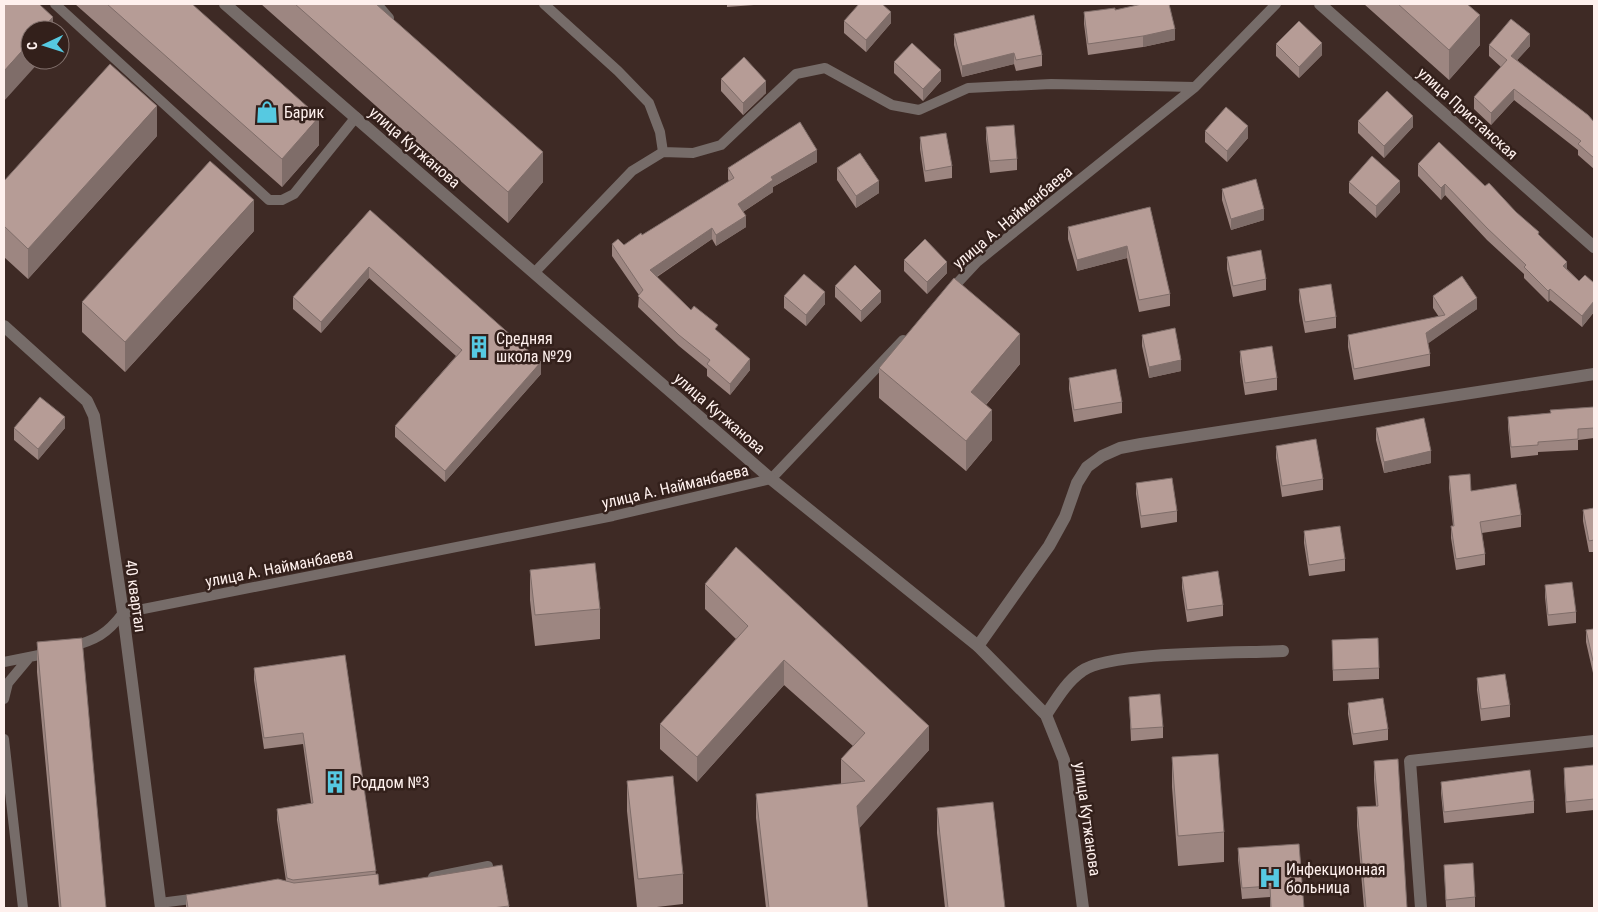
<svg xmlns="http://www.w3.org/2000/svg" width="1598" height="912" viewBox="0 0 1598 912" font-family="'Roboto Condensed',sans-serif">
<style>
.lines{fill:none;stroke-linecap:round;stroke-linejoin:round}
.service{stroke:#766c69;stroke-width:10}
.minor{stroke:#766c69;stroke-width:12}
.tertiary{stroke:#766c69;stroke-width:12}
.wall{fill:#9d8681}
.shaded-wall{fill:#7f6d69}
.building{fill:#b69c96;stroke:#7f6d69}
.labels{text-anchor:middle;stroke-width:5;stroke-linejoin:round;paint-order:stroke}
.poi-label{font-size:16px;fill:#fef0ed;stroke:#33201b;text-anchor:start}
.street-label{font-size:16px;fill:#fef0ed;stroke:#33201b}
</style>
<rect width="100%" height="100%" fill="#3e2a25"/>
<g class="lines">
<!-- service -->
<path class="service" d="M55,4L269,200H282L294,194L356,117
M377,4L389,18
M544,4L618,71L649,103L660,132L663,152
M535,272L632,171L663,152L693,153L721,145L796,74L825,68L892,105L919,110L968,88L1051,84L1195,87
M949,292L977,262L1195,87L1276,4
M70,647C96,640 107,634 123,613L613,516L771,479L903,340
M4,662L49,653
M4,699L8,683L28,659
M4,739L23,908
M433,877L488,866
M160,903L199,898"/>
<!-- minor -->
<path class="minor" d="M1320,4L1594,247
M4,326L87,401L94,416L123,613L161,908
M978,646L1049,546L1065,517L1077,483L1087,467L1102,456L1120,448L1141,444L1594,374
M1046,715C1056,700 1066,682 1082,671C1109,651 1244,653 1283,651
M1421,908L1410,761L1594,741"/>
<!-- tertiary -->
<path class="tertiary" d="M225,4L771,479L978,646L1046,715L1064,760L1083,908"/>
</g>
<!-- wall -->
<path class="wall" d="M75,4H192L319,145L282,187Z
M261,4H376L543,182L508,223Z
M727,4H767L727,7Z
M1364,4H1467L1480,45L1449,80Z
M1115,10L1175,40L1143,47L1088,55L1084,24V12Z
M844,21L891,23L866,52L844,33Z
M954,34L1042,55V66L1016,71L1014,64L962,77L954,45Z
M1276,44L1322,55L1299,78L1276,56Z
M1489,45L1530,46L1517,60L1594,122V169L1578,155V150L1514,100L1491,125L1474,109V97L1501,67L1489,56Z
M894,62L941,81L923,101L894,73Z
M721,79L766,93L743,115L721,91Z
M1358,121L1413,127L1384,158L1358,133Z
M986,127L1017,159V170L990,173L986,139Z
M1205,131L1248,138L1227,162L1205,142Z
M157,136L28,279L4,257V181Z
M920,137L952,166V178L925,182L920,149Z
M817,162L773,187V192L743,212L746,227L716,246L712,239L657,277L691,310L718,332L750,370L730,395L707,376V369L679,346L638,307L639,295L612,256V244L624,245L642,235L729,182L728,179V168Z
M1418,164L1485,186L1516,212L1539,235L1567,269L1579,281L1594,283V312L1582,327L1550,300L1548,302L1524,278V274L1487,240L1445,195L1441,200L1418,176Z
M837,168L879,193L856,208L837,180Z
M1349,182L1400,192L1376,218L1349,193Z
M1222,189L1264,220L1231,230L1222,200Z
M1150,207L1170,294V306L1139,312L1127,258L1077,271L1068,239V227Z
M370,210L541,374L445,482L395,437V426L456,356L369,278L321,333L293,309V297Z
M254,231L125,372L82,332V302Z
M1227,257L1266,279V290L1233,297L1227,269Z
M904,260L947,273L927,294L904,271Z
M835,286L881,302L861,322L835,297Z
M1299,289L1336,317V328L1305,333L1299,301Z
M784,296L825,304L806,326L784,308Z
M1433,296L1477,309L1428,343L1430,354V366L1354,380L1348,347V335L1439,317L1433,308Z
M1142,335L1181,371L1149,378L1142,346Z
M1240,351L1277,378V390L1245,395L1240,362Z
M1020,364L986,405L992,440L966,471L879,398V368Z
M1069,378L1122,402V413L1074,422L1069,389Z
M1594,407V438L1578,440V450L1538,452V455L1511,458L1508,427V417L1550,413Z
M14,428H65L38,460L14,440Z
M1376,428L1431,463L1384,473L1376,440Z
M1276,446L1323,479V490L1282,497L1276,458Z
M1449,476L1471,491L1521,515V527L1482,533L1485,554V565L1456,570L1451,538V526H1453L1449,488Z
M1136,483L1177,511V522L1141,528L1136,494Z
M1594,508V552H1589L1583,521V510Z
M1304,531L1345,559V571L1309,576L1304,543Z
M530,570L600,609V639L535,646L530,600Z
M1182,577L1223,605V616L1187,622L1182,588Z
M705,584L929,750L859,828L868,908H766L756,818V794L841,784V759L853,746L784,685L697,782L660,749V724L736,639L705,609Z
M1545,585L1576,612V623L1548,626L1545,597Z
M1594,629V672L1593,673L1586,642V630Z
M1332,640L1379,668V679L1333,681Z
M37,642L106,908H59L37,672Z
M345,655L376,875L379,885L509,906V908H186V895L286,881L277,820V809L311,803L303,744L264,749L254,680V668Z
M1477,678L1510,705V717L1481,721L1477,690Z
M1129,697L1163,727V738L1131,741Z
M1348,703L1388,729V740L1353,745L1348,714Z
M1172,757L1224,832V862L1178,866L1172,787Z
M1374,761L1407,908H1364L1357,826V807L1376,806L1374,780Z
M1594,765V810L1566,813L1564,779V768Z
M627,781L683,874V904L648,908H637L627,811Z
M1441,782L1534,801V813L1444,823L1441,793Z
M937,808L1005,908H945L937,833Z
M1238,848L1304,908H1270V897L1242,899L1238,860Z
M1444,865L1475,897V908H1446Z"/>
<!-- shaded-wall -->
<path class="shaded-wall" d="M891,12V23L866,52V40Z
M1480,15V45L1449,80V50Z
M53,17V30H41Z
M1175,29V40L1143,47V36Z
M1530,34V46L1511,67V56Z
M30,42V60H41L4,101V71Z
M1322,43V55L1299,78V67Z
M1014,53V64L962,77V66Z
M941,70V81L923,101V89Z
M766,81V93L743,115V103Z
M1514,89V100L1491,125V113Z
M157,106V136L28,279V249Z
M1413,116V127L1384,158V146Z
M319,117V145L282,187V159Z
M1248,126V138L1227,162V151Z
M817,150V162L773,187V192L738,215V204L771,177Z
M543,152V182L508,223V192Z
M879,181V193L856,208V196Z
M1400,181V192L1376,218V206Z
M1445,184V195L1441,200V188Z
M254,200V231L125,372V342Z
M1264,209V220L1231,230V219Z
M746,216V227L716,246V235Z
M712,228V239L650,281V270Z
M1127,246V258L1077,271V260Z
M947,262V273L927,294V282Z
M1567,262V273L1563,266Z
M369,267V278L321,333V322Z
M1550,289V300L1548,302V291Z
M881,291V302L861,322V311Z
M825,292V304L806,326V315Z
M1477,298V309L1426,345V333Z
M1594,301V312L1582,327V316Z
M1020,334V364L971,422V392Z
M750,359V370L730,395V384Z
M1181,360V371L1149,378V367Z
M541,362V374L445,482V471Z
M992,410V440L966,471V441Z
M65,417V428L38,460V449Z
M1431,451V463L1384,473V462Z
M784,660V685L697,782V757Z
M929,726V750L857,831V806Z"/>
<!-- building -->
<path class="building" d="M4,4H39L53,17L41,30H30V42L4,71Z
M107,4H192L319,117L282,159Z
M295,4H376L543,152L508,192Z
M859,4H882L891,12L866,40L844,21Z
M1142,4H1169L1175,29L1143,36L1088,44L1084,12L1115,8V10Z
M1398,4H1467L1480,15L1449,50Z
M1034,15L1042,55L1016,60L1014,53L962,66L954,34Z
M1511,19L1530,34L1511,56L1588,115L1594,122V158L1578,144L1581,141L1514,89L1491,113L1474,97L1507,60L1489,45Z
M1299,21L1322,43L1299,67L1276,44Z
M912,43L941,70L923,89L894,62Z
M744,57L766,81L743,103L721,79Z
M110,64L157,106L28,249L4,226V181Z
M1387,91L1413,116L1384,146L1358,121Z
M1226,107L1248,126L1227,151L1205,131Z
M800,122L817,150L771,177L773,180L738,204L746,216L716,235L712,228L650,270L691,310L694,306L718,325L715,329L750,359L730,384L707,364L710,360L679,335L638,296L643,290L612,244L618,239L624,245L641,233L642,235L734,178L728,168Z
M1014,125L1017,159L990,161L986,127Z
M946,133L952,166L925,171L920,137Z
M1439,142L1485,186L1489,183L1516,212L1539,232L1538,234L1567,262L1563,266L1579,281L1585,275L1594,283V301L1582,316L1550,289L1548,291L1524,267L1526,265L1487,228L1445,184L1441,188L1418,164Z
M860,153L879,181L856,196L837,168Z
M1372,156L1400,181L1376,206L1349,182Z
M210,161L254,200L125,342L82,302Z
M1256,179L1264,209L1231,219L1222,189Z
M1150,207L1170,294L1139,300L1127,246L1077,260L1068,227Z
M370,210L541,362L445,471L395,426L462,350L369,267L321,322L293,297Z
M925,239L947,262L927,282L904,260Z
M1261,250L1266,279L1233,286L1227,257Z
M855,265L881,291L861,311L835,286Z
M804,274L825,292L806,315L784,296Z
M1462,276L1477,298L1426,333L1430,354L1354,369L1348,335L1445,315L1433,296Z
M954,278L1020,334L971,392L992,410L966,441L879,368Z
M1331,284L1336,317L1305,322L1299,289Z
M1175,328L1181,360L1149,367L1142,335Z
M1272,346L1277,378L1245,383L1240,351Z
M1116,369L1122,402L1074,410L1069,378Z
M40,397L65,417L38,449L14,428Z
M1594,407V428L1578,429V439L1538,442V445L1511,447L1508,417L1551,413L1550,410Z
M1424,418L1431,451L1384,462L1376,428Z
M1316,439L1323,479L1282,486L1276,446Z
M1470,474L1471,491L1516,484L1521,515L1480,522L1485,554L1456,559L1451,526H1454L1449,476Z
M1172,478L1177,511L1141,516L1136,483Z
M1594,508V540L1589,541L1583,510Z
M1340,526L1345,559L1309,565L1304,531Z
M736,547L929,726L857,806L868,908H769L756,794L865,781L841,759L865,733L784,660L697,757L660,724L748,626L705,584Z
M595,563L600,609L535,615L530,570Z
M1218,571L1223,605L1187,610L1182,577Z
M1572,582L1576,612L1548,615L1545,585Z
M1594,629V661H1593L1586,630Z
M82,638L106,908H61L37,642Z
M1378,638L1379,668L1333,670L1332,640Z
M345,655L376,871L293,880L287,878L277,809L313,803L303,733L264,738L254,668Z
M1505,674L1510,705L1481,709L1477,678Z
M1160,694L1163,727L1131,729L1129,697Z
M1383,698L1388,729L1353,734L1348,703Z
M1218,754L1224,832L1178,836L1172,757Z
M1398,759L1407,908H1366L1357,807L1378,806L1374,761Z
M1594,765V799L1566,802L1564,768Z
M1530,770L1534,801L1444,812L1441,782Z
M673,776L683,874L638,879L627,781Z
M993,802L1005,908H948L937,808Z
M1299,844L1304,908H1271L1270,886L1242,888L1238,848Z
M1473,863L1475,897L1446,900L1444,865Z
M502,865L509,906L492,908H188L186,895L278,879L294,883L378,874L379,885Z"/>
<!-- icons -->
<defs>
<symbol id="shop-bare" viewBox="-9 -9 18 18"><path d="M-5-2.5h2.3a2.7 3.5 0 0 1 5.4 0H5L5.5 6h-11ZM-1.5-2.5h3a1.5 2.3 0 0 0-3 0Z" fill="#56c9e1" stroke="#33201b" stroke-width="2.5" paint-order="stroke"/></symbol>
<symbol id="building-bare" viewBox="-9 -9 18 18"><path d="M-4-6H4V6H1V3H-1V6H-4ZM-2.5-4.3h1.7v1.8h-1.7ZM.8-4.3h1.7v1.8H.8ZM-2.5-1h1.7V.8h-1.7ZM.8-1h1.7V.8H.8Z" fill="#56c9e1" stroke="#33201b" stroke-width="2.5" paint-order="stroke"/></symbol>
<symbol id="hospital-bare" viewBox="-9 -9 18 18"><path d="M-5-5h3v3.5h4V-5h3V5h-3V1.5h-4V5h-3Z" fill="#56c9e1" stroke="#33201b" stroke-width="2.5" paint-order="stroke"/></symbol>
</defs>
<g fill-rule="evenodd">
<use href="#shop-bare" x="251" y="96" width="32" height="32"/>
<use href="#building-bare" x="463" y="331" width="32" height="32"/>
<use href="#building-bare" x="319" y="766" width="32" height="32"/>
<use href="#hospital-bare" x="1254" y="862" width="32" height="32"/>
</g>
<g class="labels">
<!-- poi labels -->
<g class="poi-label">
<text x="284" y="118">Барик</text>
<text x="496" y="344">Средняя<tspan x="496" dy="18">школа №29</tspan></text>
<text x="352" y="788">Роддом №3</text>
<text x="1286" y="875">Инфекционная<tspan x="1286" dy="18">больница</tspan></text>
</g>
<!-- street labels -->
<g class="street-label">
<text transform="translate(1468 113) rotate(42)" y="6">улица Пристанская</text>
<text transform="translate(415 147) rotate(41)" y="6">улица Кутжанова</text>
<text transform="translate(1012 217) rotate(-40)" y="6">улица А. Найманбаева</text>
<text transform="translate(720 413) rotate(41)" y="6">улица Кутжанова</text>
<text transform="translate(675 486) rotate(-13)" y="6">улица А. Найманбаева</text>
<text transform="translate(279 567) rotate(-11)" y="6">улица А. Найманбаева</text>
<text transform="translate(136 596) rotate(82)" y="6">40 квартал</text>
<text transform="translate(1088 819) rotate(82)" y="6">улица Кутжанова</text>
</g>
</g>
<!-- border -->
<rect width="1598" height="912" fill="none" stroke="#fef0ed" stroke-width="10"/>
<!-- north arrow -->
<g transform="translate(45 45) rotate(266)"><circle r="24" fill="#33201b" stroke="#84736f"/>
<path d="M0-4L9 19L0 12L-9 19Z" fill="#56c9e1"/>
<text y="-8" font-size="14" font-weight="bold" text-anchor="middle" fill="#fef0ed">С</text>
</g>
</svg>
